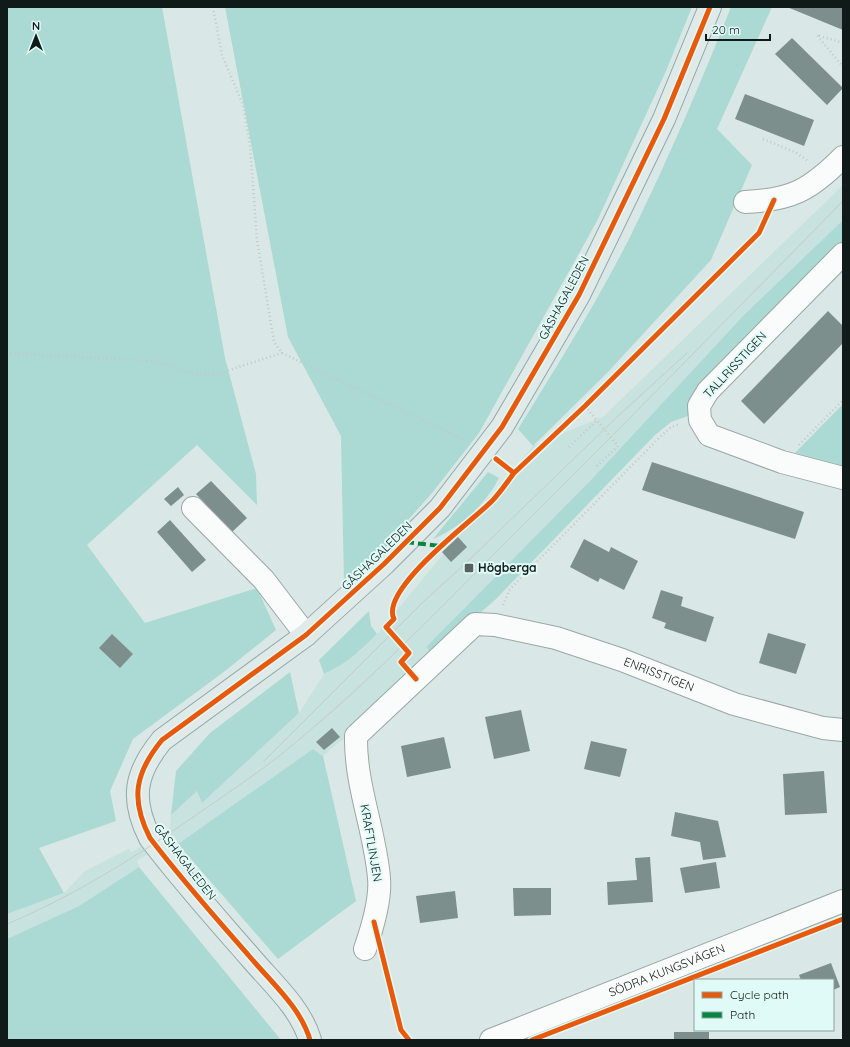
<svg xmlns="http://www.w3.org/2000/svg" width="850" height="1047" viewBox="0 0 850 1047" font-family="Quicksand,sans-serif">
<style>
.built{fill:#c8e3df}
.green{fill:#abd9d3}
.building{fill:#7d8f8d}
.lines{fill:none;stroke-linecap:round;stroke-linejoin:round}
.minor-casing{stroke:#9ba7a5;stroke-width:24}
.major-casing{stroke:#92a8a6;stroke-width:24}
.path{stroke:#c4c8c8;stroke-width:2.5;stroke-dasharray:1 3;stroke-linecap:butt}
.minor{stroke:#f9fcfb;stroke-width:22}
.major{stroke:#dfeae9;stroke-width:22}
.tram{stroke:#c6cbca;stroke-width:1}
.quiet{stroke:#00873e;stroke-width:4;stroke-dasharray:8 4;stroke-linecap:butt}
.cycleway-casing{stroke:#e0fbf7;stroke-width:8}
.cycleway{stroke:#e8590c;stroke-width:5}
.poi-dot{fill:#566261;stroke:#e0fbf7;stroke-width:1.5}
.labels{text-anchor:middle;stroke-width:4;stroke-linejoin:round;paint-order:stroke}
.street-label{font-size:12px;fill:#101a19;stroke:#e0fbf7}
.poi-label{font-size:12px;font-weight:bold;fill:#101a19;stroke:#e0fbf7;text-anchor:start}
</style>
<rect width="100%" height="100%" fill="#d9e8e6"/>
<!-- built -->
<path class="built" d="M843,185V220L743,316L592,479L426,647L433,654L347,736L323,756L313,749L178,844L175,836L137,861L139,867L79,906L7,939V914L64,893L85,871L128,849L132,852L170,828L171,815L197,791L202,803L299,713L324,674L335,669L360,651L377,634L533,446L604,416Z"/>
<!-- green -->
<path class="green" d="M7,7H162L225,358L256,474L257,505L197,445L87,545L145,623L257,588L276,630L225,671L133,739L110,791L116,821L39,848L64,893L7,914Z
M225,7H692L666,71L597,221L479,433L432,493L375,557L344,583L341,436L288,337Z
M731,7H772L717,129L752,165L711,260L609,371L533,446L518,429C557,366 596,304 630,237C667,162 700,85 731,7Z
M843,220V242L822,263L690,403L688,416L671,422L655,435L495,600L433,654L426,647L592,479L743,316Z
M843,404V466L795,453Z
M488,472L499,478C485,505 461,527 433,539Z
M369,611L371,626L377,634C361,650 345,665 324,674L319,660Z
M290,672L299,713L202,803L197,791L171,815L176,771L210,733Z
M313,749L323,756L356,901L278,959L178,844Z
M139,867L281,1040H7V939L79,906Z"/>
<!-- building -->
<path class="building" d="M787,7H843V30Z
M792,38L843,88L827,105L775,54Z
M745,94L814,120L804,146L735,119Z
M828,311L843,326V343L764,424L741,401Z
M652,462L804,512L795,539L642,490Z
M211,481L247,518L232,532L196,494Z
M178,487L184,495L171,506L164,499Z
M170,520L206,560L192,572L157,532Z
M458,537L467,547L451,562L442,552Z
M584,539L609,552L611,547L638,561L624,590L600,578L598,582L570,567Z
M661,590L683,597L681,606L714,617L706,642L664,628L666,623L652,618Z
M768,633L806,644L796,674L759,663Z
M112,634L133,654L120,668L99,648Z
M521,710L530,751L494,759L485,717Z
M332,728L340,737L324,750L316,742Z
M444,737L451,768L407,777L401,746Z
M591,741L627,749L620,777L584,769Z
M824,771L827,813L785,815L783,774Z
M675,812L718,821L726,857L703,860L700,842L671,836Z
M650,857L653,902L608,905L607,882L637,880L635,858Z
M716,862L720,888L685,893L680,868Z
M513,888H551V915L514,916Z
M455,891L458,918L420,923L416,896Z
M831,963L840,987L833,990V980H801L799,975Z
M674,1032H709V1040H674Z"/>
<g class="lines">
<defs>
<g id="minor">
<path d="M745,202C792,200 810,190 843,157"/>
<path d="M843,254L708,391L699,406L700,420L709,435L782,462L843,478"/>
<path d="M193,508L264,580L306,635"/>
<path id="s1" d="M365,949C372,929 381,899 379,878C375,830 355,785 356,736L475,624L495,625L556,638L622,660L734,704L823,728L843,730"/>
<path id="s2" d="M491,1040L843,901"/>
</g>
<path id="major" d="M310,1040C301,1008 271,982 250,957C216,918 181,879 150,838C130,799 135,773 162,740L306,635L384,564L440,508L502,427L579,295L664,119L710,7"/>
</defs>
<!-- minor casing -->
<use href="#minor" class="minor-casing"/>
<!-- major casing -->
<use href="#major" class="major-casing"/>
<!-- path -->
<path class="path" d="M213,7L222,55L243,105L250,145L257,240L274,342L282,353L466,441
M843,43L817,35L843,67
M763,139L795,152L808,161
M7,353L154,361L192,374H217L282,353
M585,406L618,446L595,468
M799,445L843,400
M569,447L597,420
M503,605L510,589L659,438L671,427L680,424"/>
<!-- minor -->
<use href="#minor" class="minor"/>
<!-- major -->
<use href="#major" class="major"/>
<!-- tram -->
<path class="tram" d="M264,761L422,603L466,563L617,417L687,353
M7,924C79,894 145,851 209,806C238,786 268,766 295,743C374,678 445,603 517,531C627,422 735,311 843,201"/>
<!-- quiet -->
<path class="quiet" d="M406,542L440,546"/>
<defs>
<path id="cycleway" d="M514,473L585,406L759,233L774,200
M416,679L401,662L409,653L386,627L394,619C379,590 472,521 491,502C500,493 507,482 514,473L496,459
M374,922L401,1030L409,1040
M310,1040C301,1008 271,982 250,957C216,918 181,879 150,838C130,799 135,773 162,740L306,635L384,564L440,508L502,427L579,295L664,119L710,7
M532,1040L843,919"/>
</defs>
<!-- cycleway casing -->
<use href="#cycleway" class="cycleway-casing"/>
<!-- cycleway -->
<use href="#cycleway" class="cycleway"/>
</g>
<!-- markers -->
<rect class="poi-dot" x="464" y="563" width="10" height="10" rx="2"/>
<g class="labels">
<!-- street labels -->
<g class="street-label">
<text transform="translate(564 298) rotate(-62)" y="4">GÅSHAGALEDEN</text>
<text transform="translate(735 365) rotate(-47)" y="4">TALLRISSTIGEN</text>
<text transform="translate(377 556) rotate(-44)" y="4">GÅSHAGALEDEN</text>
<text dy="4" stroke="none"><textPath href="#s1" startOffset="572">ENRISSTIGEN</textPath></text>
<text transform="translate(371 843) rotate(80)" y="4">KRAFTLINJEN</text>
<text transform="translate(185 862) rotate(52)" y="4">GÅSHAGALEDEN</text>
<text dy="4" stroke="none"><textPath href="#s2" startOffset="189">SÖDRA KUNGSVÄGEN</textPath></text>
</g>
<!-- poi labels -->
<g class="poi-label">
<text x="478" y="572">Högberga</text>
</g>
</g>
<!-- border -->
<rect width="850" height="1047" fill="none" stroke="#101a19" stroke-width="16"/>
<!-- legend -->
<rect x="694" y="979" width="140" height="52" fill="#e0fbf7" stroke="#8da19e"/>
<rect x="702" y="992" width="20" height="6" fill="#e8590c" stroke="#8da19e"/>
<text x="730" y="999" font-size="12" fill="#101a19">Cycle path</text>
<rect x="702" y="1012" width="20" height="6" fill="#00873e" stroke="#8da19e"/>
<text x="730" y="1019" font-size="12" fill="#101a19">Path</text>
<!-- north arrow -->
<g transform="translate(36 36)" stroke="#e0fbf7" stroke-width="3" paint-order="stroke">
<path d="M0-3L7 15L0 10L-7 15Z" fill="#101a19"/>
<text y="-6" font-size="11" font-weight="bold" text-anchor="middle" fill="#101a19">N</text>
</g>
<!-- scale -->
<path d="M706 34v6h64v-6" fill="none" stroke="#101a19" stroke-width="2"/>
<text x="712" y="34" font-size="12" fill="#101a19" stroke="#e0fbf7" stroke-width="3" paint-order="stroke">20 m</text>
</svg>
